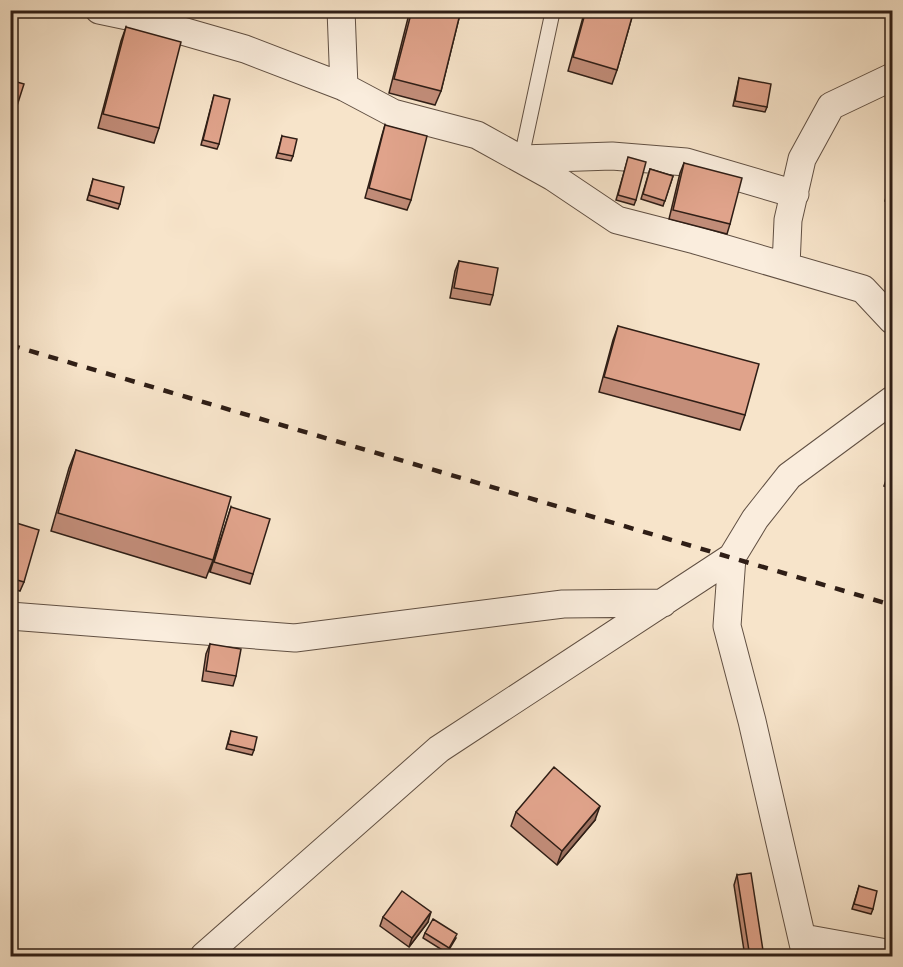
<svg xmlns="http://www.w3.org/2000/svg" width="903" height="967" viewBox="0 0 903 967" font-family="'IM FELL English',serif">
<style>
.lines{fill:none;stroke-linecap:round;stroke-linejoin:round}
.service-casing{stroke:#615043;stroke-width:16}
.minor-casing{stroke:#615043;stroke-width:29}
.service{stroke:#faeddd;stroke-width:14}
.minor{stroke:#faeddd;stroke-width:27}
.rail{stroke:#2f1e16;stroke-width:4.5;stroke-dasharray:10 10;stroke-linecap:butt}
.wall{fill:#c18c78;stroke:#2f1e16;stroke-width:1.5}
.shaded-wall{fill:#9d7261;stroke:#2f1e16;stroke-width:1.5}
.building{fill:#e0a38b;stroke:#2f1e16;stroke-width:1.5}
</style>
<rect width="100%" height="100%" fill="#f7e4ca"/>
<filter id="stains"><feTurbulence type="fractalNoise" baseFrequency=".00333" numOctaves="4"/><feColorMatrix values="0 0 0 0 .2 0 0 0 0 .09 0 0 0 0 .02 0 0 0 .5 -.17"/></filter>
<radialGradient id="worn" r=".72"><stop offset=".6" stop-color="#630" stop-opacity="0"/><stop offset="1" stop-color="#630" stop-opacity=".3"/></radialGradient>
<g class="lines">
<defs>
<path id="service" d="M521,159L553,10"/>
<path id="minor" d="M99,10L137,18L245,49L344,87L393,113L477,135L553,177L617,220L695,240L863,289L892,320
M341,10L344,87
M522,159L612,156L686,162L795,194
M786,266L788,220L802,159L831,106L892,77
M10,616L295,638L563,604L663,603
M803,938L892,954
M204,956L439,749L732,557
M806,956L752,721L727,626L732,557L755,519L789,476L892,400"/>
</defs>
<!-- service casing -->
<use href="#service" class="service-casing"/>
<!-- minor casing -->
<use href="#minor" class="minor-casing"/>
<!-- service -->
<use href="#service" class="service"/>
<!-- minor -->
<use href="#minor" class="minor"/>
<!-- rail -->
<path class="rail" d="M10,345L892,605"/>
</g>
<!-- wall -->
<path class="wall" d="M410,10H461L441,91L435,105L389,93Z
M585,10H634L617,70L612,84L568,71Z
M126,27L159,128L154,143L98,128L121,41Z
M739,78L767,107L765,112L733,106Z
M10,80L15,112L10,125Z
M214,95L219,144L217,149L201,145Z
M385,125L411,200L407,210L365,198L382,135Z
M282,136L293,156L291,161L276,158Z
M627,162L636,200L634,205L616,200Z
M684,163L730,224L727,234L669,219L680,173Z
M650,169L673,176L663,206L641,199Z
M892,175V204L885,201Z
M93,179L120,204L118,209L87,200Z
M459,261L493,295L490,305L450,298L455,271Z
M618,326L745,415L740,430L599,392L613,340Z
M76,450L213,560L206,578L51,531L69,468Z
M892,469V489L884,486L889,472Z
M231,507L253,574L250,584L210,572Z
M10,521L24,582L20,591L10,588Z
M210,644L236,676L233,686L202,681L206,654Z
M231,731L254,750L252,755L226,749Z
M516,812L595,820L557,865L511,826Z
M892,818V835L887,830L890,821Z
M737,875L764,957H745L734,885Z
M859,886L873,909L871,914L852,909Z
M383,917L428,922L409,947L380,926Z
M425,933L456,938L447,953L423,938Z"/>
<!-- shaded-wall -->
<path class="shaded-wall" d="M600,806L595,820L557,865L562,851Z
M431,912L428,922L409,947L412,938Z"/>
<!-- building -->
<path class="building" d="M412,10H461L441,91L394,79Z
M586,10H634L617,70L573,57Z
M126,27L181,42L159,128L103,114Z
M739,78L771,84L767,107L735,101Z
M10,80L24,84L15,112L10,110Z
M214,95L230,99L219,144L203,140Z
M385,125L427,136L411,200L369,188Z
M282,136L297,139L293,156L278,153Z
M628,157L646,162L636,200L618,195Z
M684,163L742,178L730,224L673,210Z
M650,169L673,176L665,201L643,194Z
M892,178V193L889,192Z
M93,179L124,187L120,204L89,195Z
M459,261L498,268L493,295L454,288Z
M618,326L759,364L745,415L604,377Z
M76,450L231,497L213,560L58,513Z
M231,507L270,519L253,574L214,562Z
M10,521L39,530L24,582L10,578Z
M210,644L241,649L236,676L206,671Z
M231,731L257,737L254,750L228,744Z
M554,767L600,806L562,851L516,812Z
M751,873L764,957H750L737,875Z
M859,886L877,891L873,909L854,904Z
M402,891L431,912L412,938L383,917Z
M433,919L457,934L449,948L425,933Z"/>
<!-- margin -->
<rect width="903" height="967" fill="none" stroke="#f7e4ca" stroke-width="36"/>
<rect x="12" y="12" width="879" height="943" fill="none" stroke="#2f1e16" stroke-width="3"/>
<rect x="18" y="18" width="867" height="931" fill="none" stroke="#2f1e16" stroke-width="1.5"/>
<rect width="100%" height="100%" filter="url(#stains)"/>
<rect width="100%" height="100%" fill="url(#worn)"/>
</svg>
